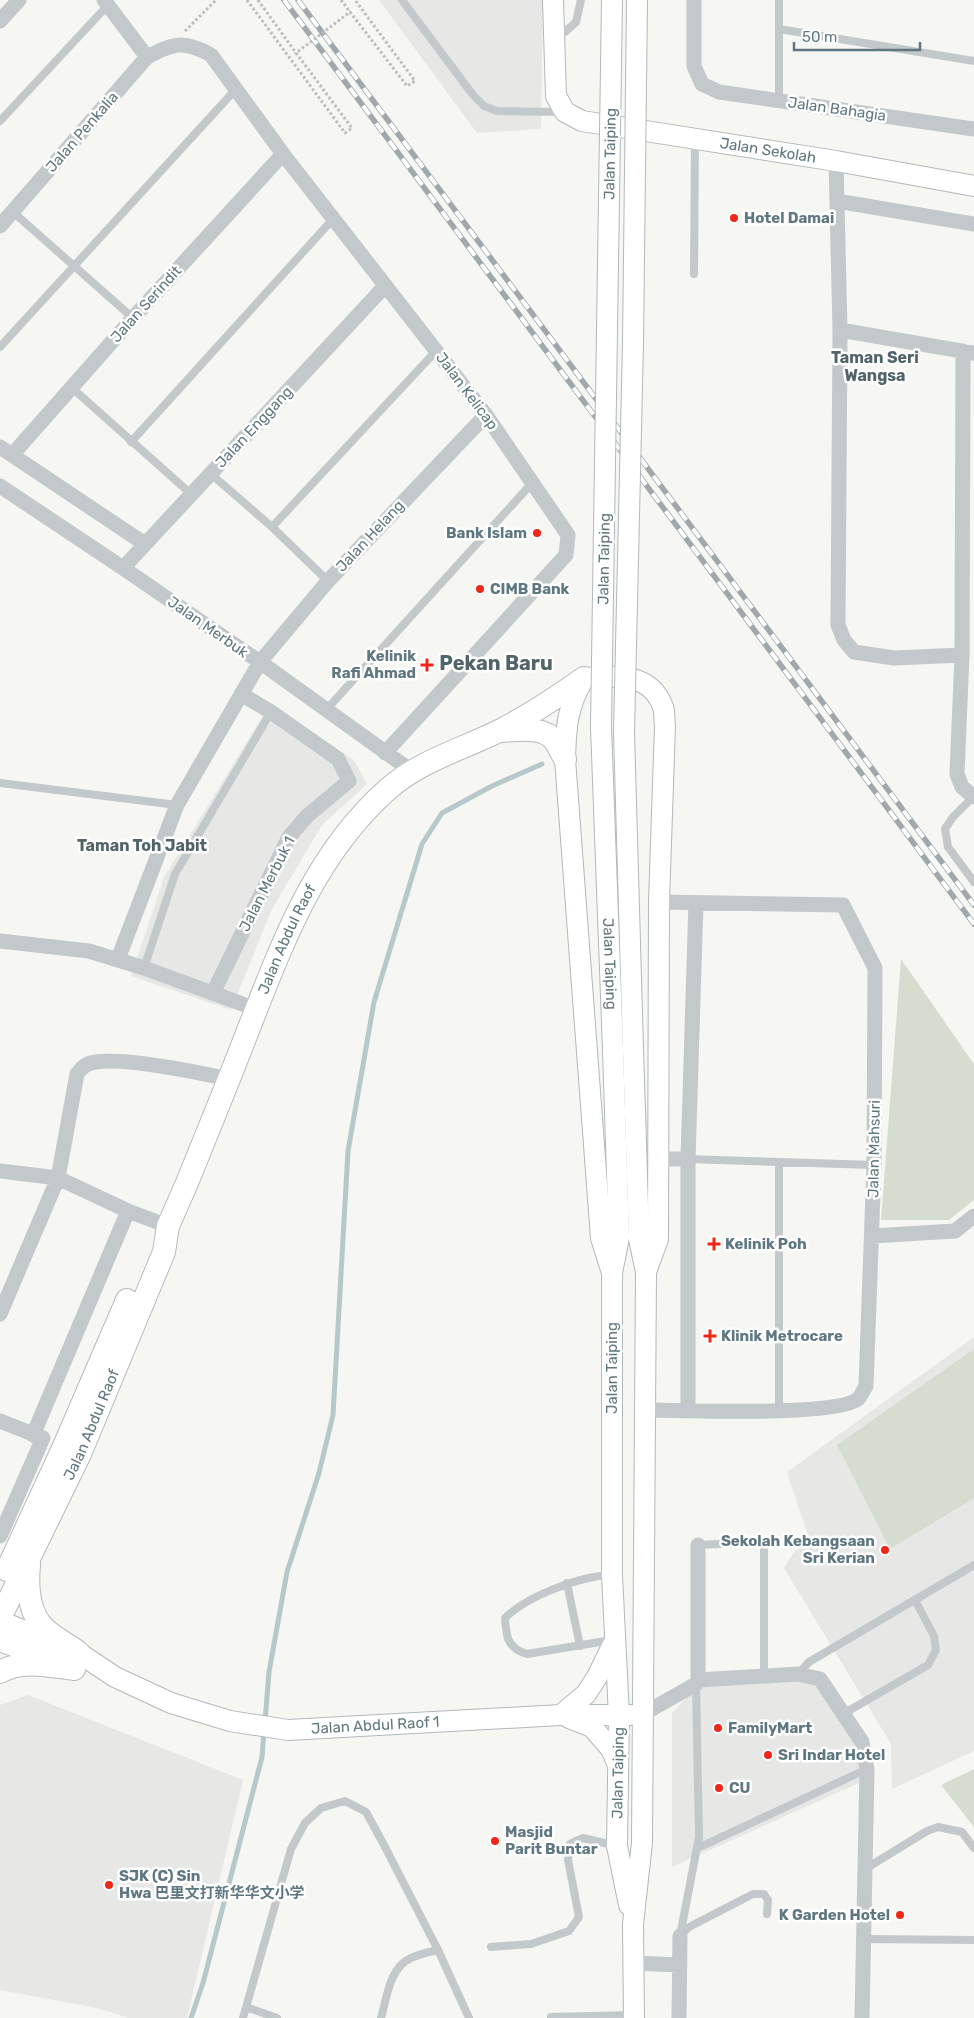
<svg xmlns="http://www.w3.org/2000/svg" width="974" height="2018" viewBox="0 0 974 2018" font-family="Rubik,'Noto Sans SC',sans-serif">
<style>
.built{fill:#e7e7e6}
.green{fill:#d7dcd1}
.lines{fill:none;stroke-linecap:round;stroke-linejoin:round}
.stream{stroke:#b6c8ca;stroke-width:5}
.secondary-casing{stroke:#b0b9bc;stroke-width:22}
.primary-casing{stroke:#b4babd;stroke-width:24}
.path{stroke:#babec0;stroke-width:3;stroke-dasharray:2.5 2.5;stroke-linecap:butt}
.lane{stroke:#c3c8cb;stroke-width:8}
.street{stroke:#c3c8cb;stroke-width:15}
.secondary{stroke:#fff;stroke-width:20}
.primary{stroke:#fff;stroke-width:22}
.rail-casing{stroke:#9fa9ad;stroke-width:5.5}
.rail{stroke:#fff;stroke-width:4;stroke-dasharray:11;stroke-linecap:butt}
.secondary-bridge-casing{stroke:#b0b9bc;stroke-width:22;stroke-linecap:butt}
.path-bridge{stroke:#babec0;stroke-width:3;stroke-dasharray:2.5 2.5;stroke-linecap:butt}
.secondary-bridge{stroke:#fff;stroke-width:20}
.poi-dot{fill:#f02619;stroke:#fff;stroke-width:2}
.labels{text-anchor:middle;stroke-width:5;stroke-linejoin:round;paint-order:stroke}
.street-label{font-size:15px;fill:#5f7780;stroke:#fff}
.poi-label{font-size:15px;font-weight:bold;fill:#5f7780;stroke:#fff;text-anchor:start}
.neighbourhood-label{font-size:16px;font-weight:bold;fill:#51646a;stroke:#fff}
.district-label{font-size:20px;font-weight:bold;fill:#51646a;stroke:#fff}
</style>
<rect width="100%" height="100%" fill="#f6f6f2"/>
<!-- built -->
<path class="built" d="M379,0H543L541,129L477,133Z
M270,704L354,760L367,784L322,825L272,909L231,1010L131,976L164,877Z
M974,1337V1751L892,1789L891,1744L784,1568L807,1532L787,1472Z
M796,1676L820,1686L860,1750L859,1783L672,1867V1713L697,1686Z
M28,1695L243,1780L187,2018H129L97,2008L0,1990V1705Z"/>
<!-- green -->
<path class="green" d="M901,959L974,1064V1200L949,1220H881Z
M974,1349V1498L890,1549L837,1445Z
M974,1769V1827L941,1785Z"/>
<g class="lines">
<!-- stream -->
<path class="stream" d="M265,1722L269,1672L287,1572L319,1473L333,1415L348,1151L374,1002L422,844L442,813L492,786L542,764
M191,2018L203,1983L262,1757L264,1731"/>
<defs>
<g id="secondary">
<path id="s1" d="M553,0L556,96L565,112L582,121L836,161L974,186"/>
<path d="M633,1049L639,1239L646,1272L642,1843L633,1924L634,2018"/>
<path d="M613,1050L619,1237L612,1273V1575L619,1716L617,1846L629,1905"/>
<path d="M612,1273L601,1238L565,759C566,727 567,707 584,678C614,676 650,671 663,707C665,712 664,720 665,726L659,902L658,1239L646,1272"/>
<path id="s2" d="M0,1621L79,1653L115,1677L171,1703L230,1721L288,1730L561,1715H631"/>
<path d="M0,1641L57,1663"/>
<path d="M561,1715L586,1694L597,1677L612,1646"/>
<path d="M569,1718L592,1727L611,1749L617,1763"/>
</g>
<g id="primary">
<path d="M502,731C519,730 544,726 555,741C559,747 562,754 565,759"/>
<path d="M29,1565C27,1586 28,1612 44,1628C54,1638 68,1644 79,1653"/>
<path d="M7,1570L64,1446L127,1300"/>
<path id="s3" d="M0,1618L80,1454L164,1252L168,1226L187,1183C207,1133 228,1083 247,1033C282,944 314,855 387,790C419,761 463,749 501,730C530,715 557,697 584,678"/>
<path d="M0,1672C22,1659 50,1666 74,1669"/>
</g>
</defs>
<!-- secondary casing -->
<use href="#secondary" class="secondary-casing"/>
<!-- primary casing -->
<use href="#primary" class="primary-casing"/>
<!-- path -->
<path class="path" d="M258,0L296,53
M341,0L350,12
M185,31L216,0"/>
<!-- lane -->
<path class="lane" d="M402,0L473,95L484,106L497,111L563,112
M779,0V101
M779,29L974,61
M555,31L565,32L576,22L581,0
M0,121L108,5
M13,212L133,318
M694,274L695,139
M0,347L236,89
M71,387L191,494
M131,442L333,219
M211,474L272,527L328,581
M272,527L436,351
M326,710L533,482
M0,783L177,805
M973,797L953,817L945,829L948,847L974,882
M144,968L175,874L271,712
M688,1159L874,1165
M779,1162V1411
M698,1545L764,1542V1676
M612,1575C580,1576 527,1596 505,1618C506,1636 507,1648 527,1654L612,1640
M567,1583L580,1646
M798,1674L809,1662L974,1565
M843,1714L928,1665L936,1650L934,1636L915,1600
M698,1848L867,1769
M865,1869L927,1831L938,1827L962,1832L974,1848
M680,1936L699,1837L696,1684
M680,1936L689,1927L753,1894H764L768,1900L767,1914
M864,1939L974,1940
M491,1947L531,1944L569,1931L579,1917L568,1860L570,1844L583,1838L617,1846
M246,2007L277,2018
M551,2017L632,2015
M243,2018L291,1849L305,1823L321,1808L345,1801L366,1812L384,1845L438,1950L469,2018
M381,2018C387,1998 389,1968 411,1958C419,1954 429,1952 438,1950"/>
<!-- street -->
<path class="street" d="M104,0L147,57
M694,0V66L702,84L719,92L974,129
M0,21L19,0
M836,161L840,330L838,625L844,640L854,652L894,658L962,655
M837,201L974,224
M0,226L147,57C174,43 184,40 211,55L283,154L486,415L568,535L566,555L385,753
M840,330L974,353
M963,351L962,655L957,774L962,787L974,797
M0,447L145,544
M12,455L133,318L283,154
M0,486L123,568L260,662L413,772
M123,568L385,286
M0,941L89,951L144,968L256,1009
M118,959L177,805L260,662L328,581L486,415
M213,993L289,837L307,816L349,781L338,759L271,712L241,694
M659,1159H688
M0,1171L58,1178L128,1211L168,1226
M872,1236L955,1231L974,1216
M0,1314L58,1178L77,1074C80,1070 83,1066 88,1064C112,1054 201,1073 229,1079
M645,1410C681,1410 836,1417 858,1399C861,1396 864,1389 866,1386L874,1165L875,968L843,905L659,902
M688,1410V1159L696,903
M0,1421L43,1438
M33,1435L128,1211
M0,1536L43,1438
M698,1680L798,1674L820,1679L862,1742L867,1769L862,2018
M643,1714L696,1684L698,1680V1545
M634,1963L680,1965
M679,2018L680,1936"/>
<!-- secondary -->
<use href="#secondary" class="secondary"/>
<!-- primary -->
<use href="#primary" class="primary"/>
<defs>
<path id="rail" d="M284,0L974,924
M298,0L974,905"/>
</defs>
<!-- rail casing -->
<use href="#rail" class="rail-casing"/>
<!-- rail -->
<use href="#rail" class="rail"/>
<defs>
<g id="secondary-bridge">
<path id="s4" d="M612,0L601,727L613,1050"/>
<path d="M633,1049L624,732L633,343L637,0"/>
</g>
</defs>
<!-- secondary-bridge casing -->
<use href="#secondary-bridge" class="secondary-bridge-casing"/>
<!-- path-bridge -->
<path class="path-bridge" d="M247,0L345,133L352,128L296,53L350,12L407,86L415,81L355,0"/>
<!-- secondary-bridge -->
<use href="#secondary-bridge" class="secondary-bridge"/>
</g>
<!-- markers -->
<g class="poi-dot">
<circle cx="734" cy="218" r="5"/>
<circle cx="537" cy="533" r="5"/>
<circle cx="480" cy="589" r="5"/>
<path d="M424.5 657.5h5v5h5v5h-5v5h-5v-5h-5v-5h5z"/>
<path d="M711.5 1236.5h5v5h5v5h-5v5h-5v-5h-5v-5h5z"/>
<path d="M707.5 1328.5h5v5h5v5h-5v5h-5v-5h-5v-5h5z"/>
<circle cx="885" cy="1550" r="5"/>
<circle cx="718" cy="1728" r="5"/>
<circle cx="768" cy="1755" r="5"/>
<circle cx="719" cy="1788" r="5"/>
<circle cx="495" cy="1841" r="5"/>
<circle cx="109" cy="1885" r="5"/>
<circle cx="900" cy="1915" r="5"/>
</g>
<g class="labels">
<!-- street labels -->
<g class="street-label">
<text transform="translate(837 109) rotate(8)" y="5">Jalan Bahagia</text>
<text transform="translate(82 132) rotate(-49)" y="5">Jalan Penkalia</text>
<text dy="5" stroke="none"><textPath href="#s1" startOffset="322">Jalan Sekolah</textPath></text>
<text transform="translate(610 154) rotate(-89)" y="5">Jalan Taiping</text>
<text transform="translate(146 304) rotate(-48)" y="5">Jalan Serindit</text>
<text transform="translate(467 391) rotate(53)" y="5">Jalan Kelicap</text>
<text transform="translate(254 427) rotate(-47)" y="5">Jalan Enggang</text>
<text transform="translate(370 536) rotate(-47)" y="5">Jalan Helang</text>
<text transform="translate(604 559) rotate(-89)" y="5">Jalan Taiping</text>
<text transform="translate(208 627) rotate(35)" y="5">Jalan Merbuk</text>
<text transform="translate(267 884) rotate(-63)" y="5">Jalan Merbuk 1</text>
<text dy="5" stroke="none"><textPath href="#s3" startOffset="738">Jalan Abdul Raof</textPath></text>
<text dy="5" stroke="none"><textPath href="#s4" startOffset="964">Jalan Taiping</textPath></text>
<text transform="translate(874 1149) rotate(-89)" y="5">Jalan Mahsuri</text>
<text transform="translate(612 1368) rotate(-90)" y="5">Jalan Taiping</text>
<text dy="5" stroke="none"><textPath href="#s3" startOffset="214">Jalan Abdul Raof</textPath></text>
<text dy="5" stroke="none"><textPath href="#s2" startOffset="398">Jalan Abdul Raof 1</textPath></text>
<text transform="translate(618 1773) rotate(-89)" y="5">Jalan Taiping</text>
</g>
<!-- poi labels -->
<g class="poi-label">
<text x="744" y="223">Hotel Damai</text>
<text x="527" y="538" text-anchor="end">Bank Islam</text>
<text x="490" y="594">CIMB Bank</text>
<text x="416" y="661" text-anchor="end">Kelinik<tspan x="416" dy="17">Rafi Ahmad</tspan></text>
<text x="725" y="1249">Kelinik Poh</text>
<text x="721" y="1341">Klinik Metrocare</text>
<text x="875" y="1546" text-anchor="end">Sekolah Kebangsaan<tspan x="875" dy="17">Sri Kerian</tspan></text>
<text x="728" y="1733">FamilyMart</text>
<text x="778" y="1760">Sri Indar Hotel</text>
<text x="729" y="1793">CU</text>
<text x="505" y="1837">Masjid<tspan x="505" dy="17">Parit Buntar</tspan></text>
<text x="119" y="1881">SJK (C) Sin<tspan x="119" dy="17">Hwa 巴里文打新华华文小学</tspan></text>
<text x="890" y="1920" text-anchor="end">K Garden Hotel</text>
</g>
<!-- neighbourhood labels -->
<g class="neighbourhood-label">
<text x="875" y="363">Taman Seri<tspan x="875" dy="18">Wangsa</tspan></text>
<text x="142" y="851">Taman Toh Jabit</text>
</g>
<!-- district labels -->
<g class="district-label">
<text x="496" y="670">Pekan Baru</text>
</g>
</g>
<!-- scale -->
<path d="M794 42v8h126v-8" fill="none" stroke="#5f7780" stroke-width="2.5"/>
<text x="802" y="42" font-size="15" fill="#5f7780" stroke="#ffffff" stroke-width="4" paint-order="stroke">50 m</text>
</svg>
